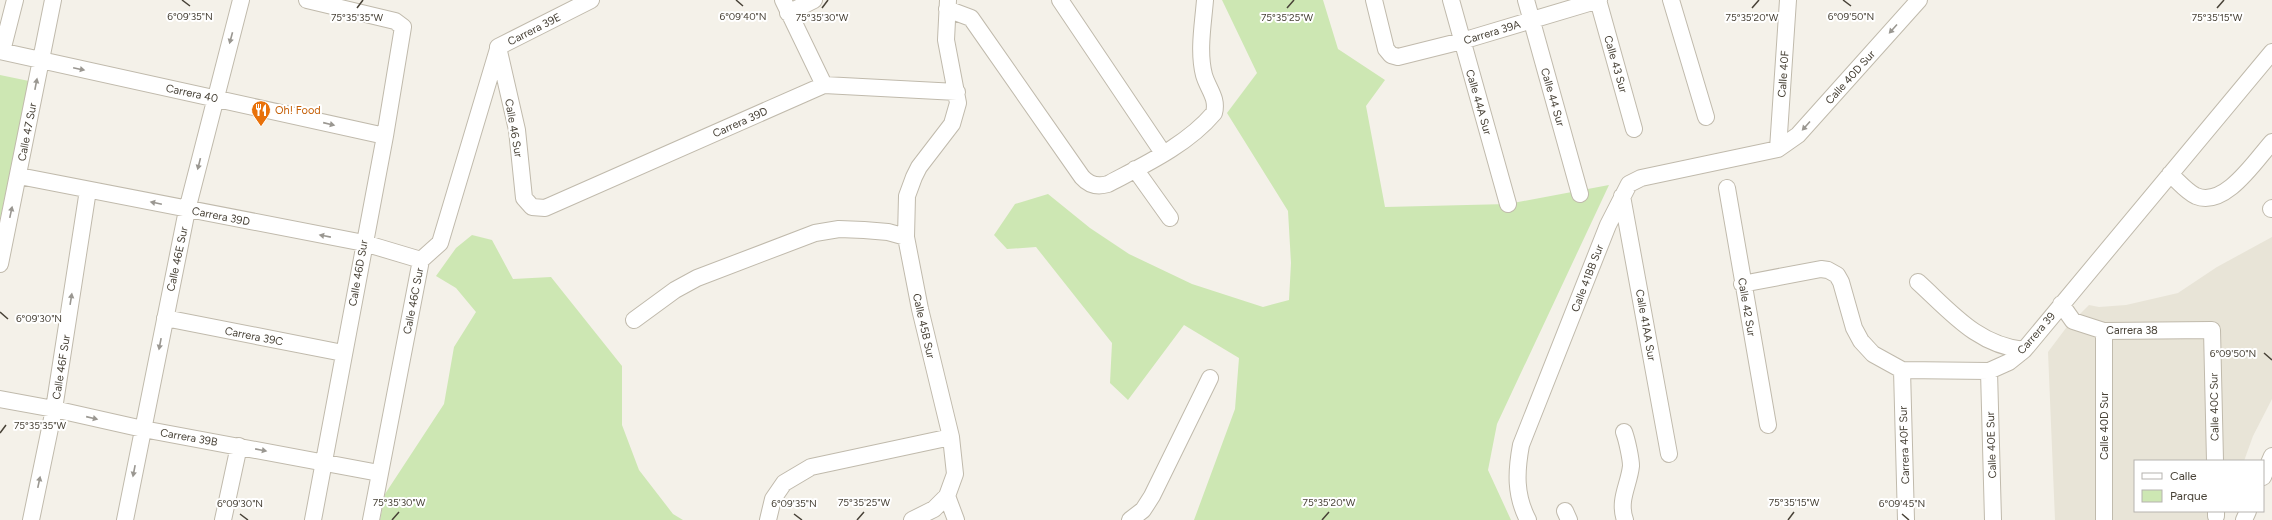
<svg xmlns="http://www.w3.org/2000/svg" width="2272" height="520" viewBox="0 0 2272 520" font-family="Figtree,sans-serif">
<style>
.residential{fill:#e8e4d7}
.green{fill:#cde7b3}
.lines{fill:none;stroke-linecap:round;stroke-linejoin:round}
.minor-casing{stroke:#c0baac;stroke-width:18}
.minor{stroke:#fff;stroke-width:16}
.oneway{fill:#9a9791}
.ticks{fill:none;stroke:#484237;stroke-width:1.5}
.labels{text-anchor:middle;stroke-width:4;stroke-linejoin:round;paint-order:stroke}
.street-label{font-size:11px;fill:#484237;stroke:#fff}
.food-label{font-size:11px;fill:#c56008;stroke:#fff;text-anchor:start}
.ticks-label{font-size:10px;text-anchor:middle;fill:#484237;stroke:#fff;stroke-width:4;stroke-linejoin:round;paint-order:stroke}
</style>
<rect width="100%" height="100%" fill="#f4f1e9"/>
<!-- residential -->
<path class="residential" d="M2272,237V399L2253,436L2244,461H2135V511H2226L2223,520H2055L2048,352L2066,328L2089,305L2099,307L2126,305L2178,293L2217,267Z"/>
<!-- green -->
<path class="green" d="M1222,0H1323L1338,49L1385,80L1366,106L1385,207L1508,204L1609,185L1497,424L1488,470L1511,520H1194L1235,409L1239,358L1184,325L1128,400L1110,383L1112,343L1036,247L1007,249L994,235L1015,204L1048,194L1090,228L1129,254L1192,284L1263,307L1289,300L1291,263L1288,211L1227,113L1257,73Z
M0,75L29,81L0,220Z
M472,235L492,240L513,279L551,277L622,366V425L639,470L673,514L683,520H380L385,494L444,404L454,347L476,312L456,288L436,276L456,248Z"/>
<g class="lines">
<defs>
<path id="minor" d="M307,0L395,21L403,27L385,136L313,520
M783,0L824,85
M1060,0L1163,153
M1374,0L1386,49L1391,55L1398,57L1462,41L1599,0
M1451,0L1508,204
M1526,0L1580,194
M1598,0L1634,129
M1671,0L1706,117
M947,9L971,18L1082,177C1089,185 1098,187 1108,184C1144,165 1187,145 1214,113C1218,98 1208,89 1204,75C1198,51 1203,25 1205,0
M788,13L814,0
M498,47L517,130L524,198L532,207L545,208L824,85L957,92
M498,47L591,0
M0,51L385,136
M2,51L15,0
M1778,149L1788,0
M1135,169L1170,218
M2170,174C2178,181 2187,192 2196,196C2225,208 2255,161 2272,142
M19,176L364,243L421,260
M1727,188L1768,425
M1622,196L1669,454
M2271,209L2272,208
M0,264L53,0
M1918,282C1951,312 1977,345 2024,350
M1742,284L1821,269L1828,270L1837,275L1841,282L1854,328L1861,341L1873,354L1902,370L1989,371L2009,362L2024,350L2272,52
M2061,304L2073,321L2104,331L2212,330L2215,461
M165,318L343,353
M634,320L675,290L697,278L815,233L839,229L864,230L888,232L906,237
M1902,370L1906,520
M1989,371L1993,520
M0,399L54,409L143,429L379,473
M1624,432C1627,440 1631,459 1631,466C1629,485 1618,500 1625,520
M2263,477L2272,456
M947,496L956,520
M1565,511L1569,520
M2216,511V516
M31,520L54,409L88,190
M125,520L187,210L241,0
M223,520L239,446
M371,520L421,260L440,243L498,49
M768,520L773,499L784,483L811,467L951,437
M912,520L934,509L947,496L955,474L951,437L920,309L906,237L907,196L914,177L919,167L952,124L958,103L946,40L948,0
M1130,520L1143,510L1152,496L1210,378
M1528,520C1515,495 1516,472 1521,445L1608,225L1629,184L1641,178L1778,149L1798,135L1919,0
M2104,520V331
M2244,520L2248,511"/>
</defs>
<!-- minor casing -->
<use href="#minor" class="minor-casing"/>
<!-- minor -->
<use href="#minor" class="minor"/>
</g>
<!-- one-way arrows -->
<defs><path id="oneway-solid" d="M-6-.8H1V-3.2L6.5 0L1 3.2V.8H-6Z"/></defs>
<g class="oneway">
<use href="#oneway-solid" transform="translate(1893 29) rotate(132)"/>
<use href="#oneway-solid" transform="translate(231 38) rotate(105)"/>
<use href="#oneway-solid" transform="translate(79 69) rotate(12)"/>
<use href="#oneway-solid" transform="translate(36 84) rotate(-79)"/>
<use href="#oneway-solid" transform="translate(329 124) rotate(13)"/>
<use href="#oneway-solid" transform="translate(1806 126) rotate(132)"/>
<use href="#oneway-solid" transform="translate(199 164) rotate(104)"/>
<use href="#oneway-solid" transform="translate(156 203) rotate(-168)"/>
<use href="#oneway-solid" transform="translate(11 212) rotate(-78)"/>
<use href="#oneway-solid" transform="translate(325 236) rotate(-169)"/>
<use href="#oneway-solid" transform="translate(71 299) rotate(-81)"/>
<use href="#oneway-solid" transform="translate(160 344) rotate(101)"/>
<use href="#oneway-solid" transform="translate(92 418) rotate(13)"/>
<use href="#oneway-solid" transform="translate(261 450) rotate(11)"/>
<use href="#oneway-solid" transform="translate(134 471) rotate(101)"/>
<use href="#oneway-solid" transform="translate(39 482) rotate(-78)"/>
</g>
<!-- ticks -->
<path class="ticks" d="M182,0L190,6M736,0L743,6M1843,0L1851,6M357,8L363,0M822,8L828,0M1287,8L1294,0M1752,8L1759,0M2217,8L2224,0M0,312L8,319M2264,353L2272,360M0,433L6,425M240,514L248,520M794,514L802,520M1902,514L1909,520M392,520L399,512M857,520L864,512M1322,520L1329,512M1788,520L1794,512"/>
<!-- icons -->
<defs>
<symbol id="restaurant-pin" viewBox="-11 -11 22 30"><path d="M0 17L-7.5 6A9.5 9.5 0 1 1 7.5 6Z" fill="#e8710a" stroke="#fff"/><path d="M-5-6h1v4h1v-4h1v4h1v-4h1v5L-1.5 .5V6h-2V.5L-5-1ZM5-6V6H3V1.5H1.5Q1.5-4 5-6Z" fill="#fff"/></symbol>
</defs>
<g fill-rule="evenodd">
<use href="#restaurant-pin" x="250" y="99" width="22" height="30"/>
</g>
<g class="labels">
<!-- street labels -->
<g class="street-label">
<text transform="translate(534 29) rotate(-27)" y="4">Carrera 39E</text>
<text transform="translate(1492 32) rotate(-17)" y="4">Carrera 39A</text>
<text transform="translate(1616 64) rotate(74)" y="4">Calle 43 Sur</text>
<text transform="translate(1783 74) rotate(-86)" y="4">Calle 40F</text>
<text transform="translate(1850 77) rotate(-48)" y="4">Calle 40D Sur</text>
<text transform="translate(192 93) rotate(12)" y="4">Carrera 40</text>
<text transform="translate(1553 97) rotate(74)" y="4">Calle 44 Sur</text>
<text transform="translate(1479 102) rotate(74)" y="4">Calle 44A Sur</text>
<text transform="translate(740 122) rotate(-24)" y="4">Carrera 39D</text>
<text transform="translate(514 128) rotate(80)" y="4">Calle 46 Sur</text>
<text transform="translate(27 132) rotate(-79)" y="4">Calle 47 Sur</text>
<text transform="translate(221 216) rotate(11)" y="4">Carrera 39D</text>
<text transform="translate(177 259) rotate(-78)" y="4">Calle 46E Sur</text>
<text transform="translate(358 273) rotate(-80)" y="4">Calle 46D Sur</text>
<text transform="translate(1587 278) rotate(-69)" y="4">Calle 41BB Sur</text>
<text transform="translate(413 301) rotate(-79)" y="4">Calle 46C Sur</text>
<text transform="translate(1747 307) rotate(80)" y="4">Calle 42 Sur</text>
<text transform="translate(1646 325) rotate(80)" y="4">Calle 41AA Sur</text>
<text transform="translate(924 326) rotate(77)" y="4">Calle 45B Sur</text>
<text x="2132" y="334">Carrera 38</text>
<text transform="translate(2036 333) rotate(-49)" y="4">Carrera 39</text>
<text transform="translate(254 336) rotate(11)" y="4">Carrera 39C</text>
<text transform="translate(61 367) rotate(-81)" y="4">Calle 46F Sur</text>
<text transform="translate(2214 407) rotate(-91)" y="4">Calle 40C Sur</text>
<text transform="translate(2104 426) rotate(-90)" y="4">Calle 40D Sur</text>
<text transform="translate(189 437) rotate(10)" y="4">Carrera 39B</text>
<text transform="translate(1904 445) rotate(-92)" y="4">Carrera 40F Sur</text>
<text transform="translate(1991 445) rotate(-92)" y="4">Calle 40E Sur</text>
</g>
<!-- food labels -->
<g class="food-label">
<text x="275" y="114">Oh! Food</text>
</g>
</g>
<g class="ticks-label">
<text x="190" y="20">6°09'35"N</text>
<text x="743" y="20">6°09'40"N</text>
<text x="1851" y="20">6°09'50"N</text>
<text x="357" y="21">75°35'35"W</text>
<text x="822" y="21">75°35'30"W</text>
<text x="1287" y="21">75°35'25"W</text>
<text x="1752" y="21">75°35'20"W</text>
<text x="2217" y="21">75°35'15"W</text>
<text x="39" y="322">6°09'30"N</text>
<text x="2233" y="357">6°09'50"N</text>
<text x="40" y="429">75°35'35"W</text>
<text x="399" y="506">75°35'30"W</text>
<text x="864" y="506">75°35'25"W</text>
<text x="1329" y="506">75°35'20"W</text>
<text x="1794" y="506">75°35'15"W</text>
<text x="240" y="507">6°09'30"N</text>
<text x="794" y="507">6°09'35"N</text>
<text x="1902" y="507">6°09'45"N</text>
</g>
<!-- legend -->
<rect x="2134" y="460" width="130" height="52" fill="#ffffff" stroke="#b6b3af"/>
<rect x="2142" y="473" width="20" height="6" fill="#ffffff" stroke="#b6b3af"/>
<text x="2170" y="480" font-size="12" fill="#484237">Calle</text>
<rect x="2142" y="490" width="20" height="12" fill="#cde7b3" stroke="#b6b3af"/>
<text x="2170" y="500" font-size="12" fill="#484237">Parque</text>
</svg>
